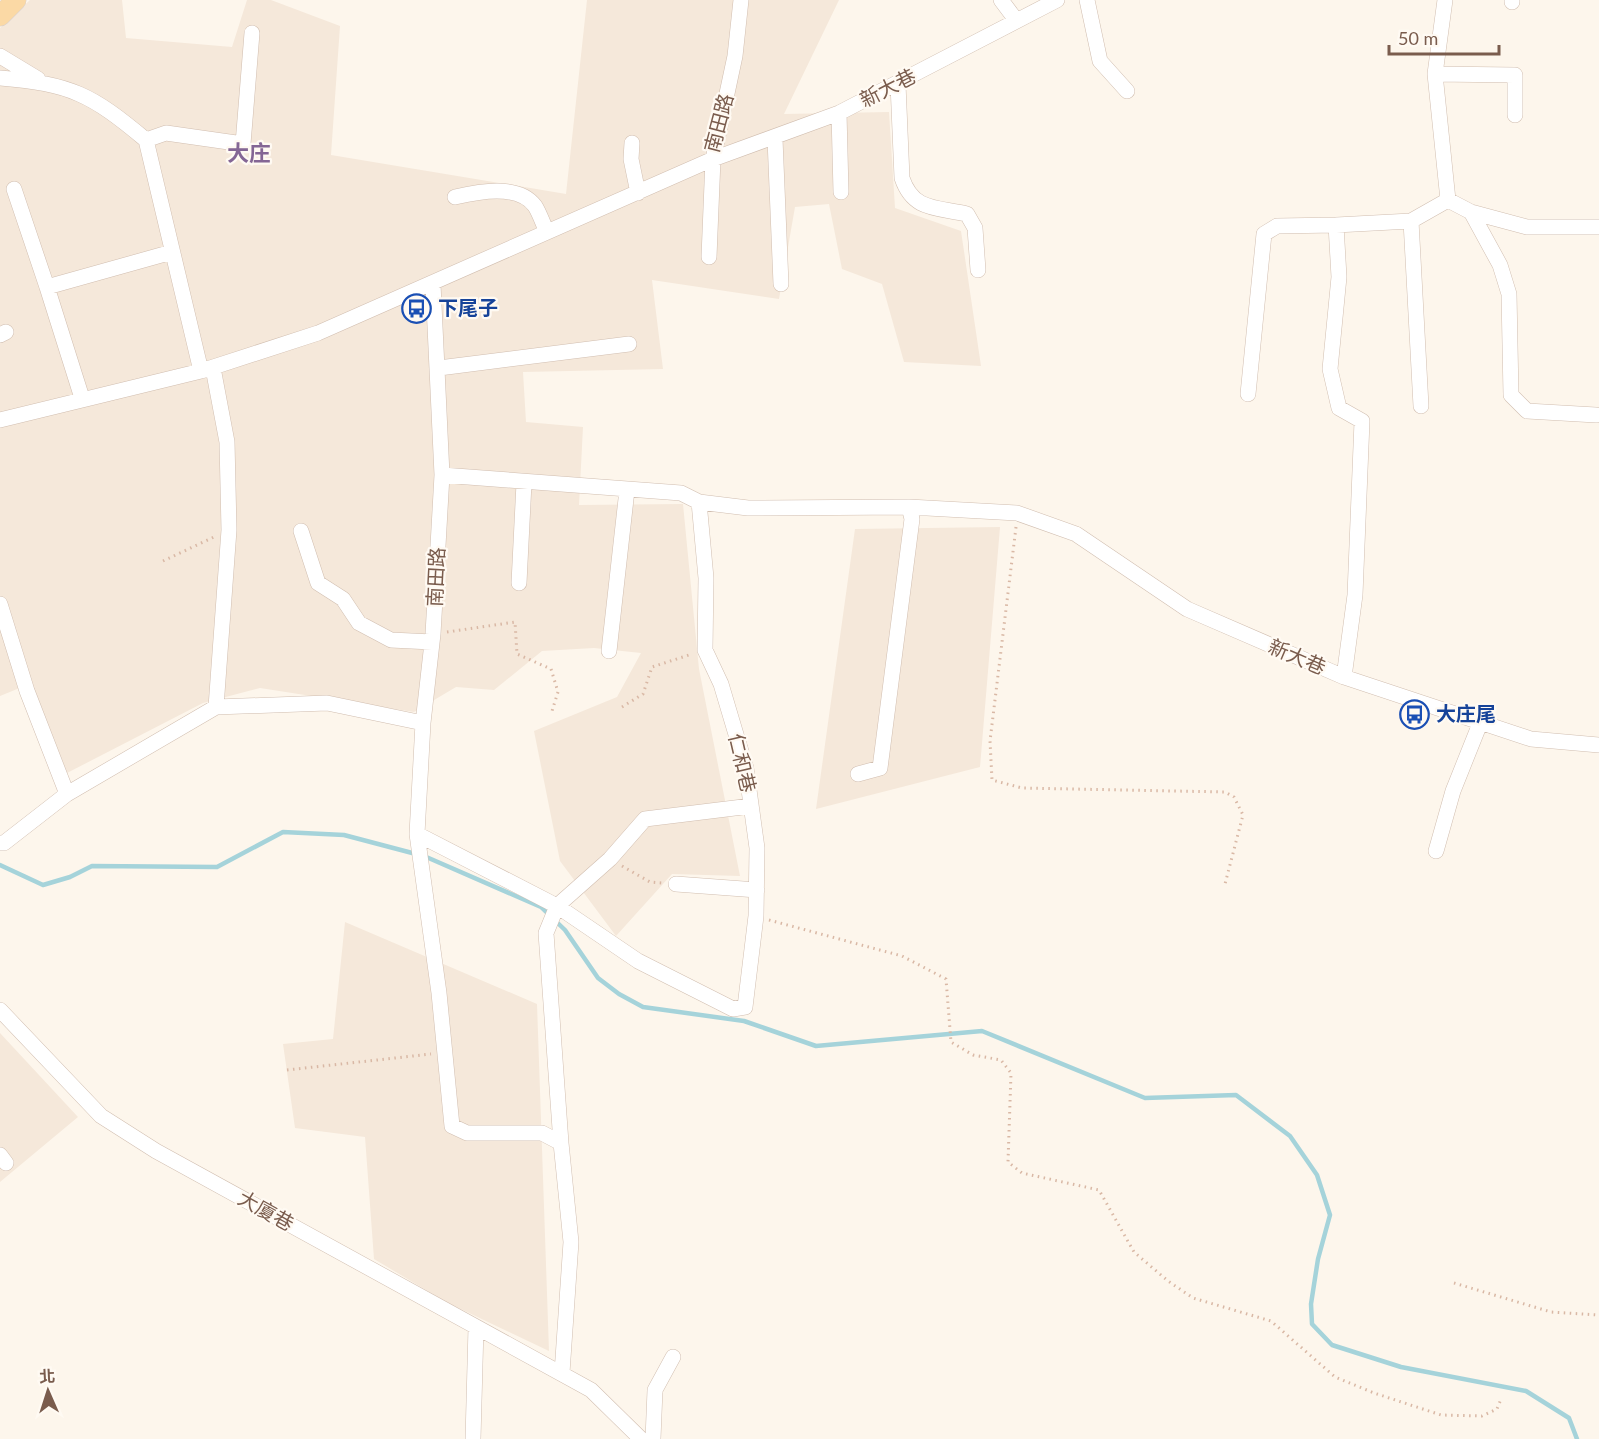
<svg xmlns="http://www.w3.org/2000/svg" width="1599" height="1439" viewBox="0 0 1599 1439" font-family="Lato,'Noto Sans TC',sans-serif">
<style>
.residential{fill:#f5e8da}
.lines{fill:none;stroke-linecap:round;stroke-linejoin:round}
.stream{stroke:#a5d3da;stroke-width:4.5}
.minor-casing{stroke:#d1beb0;stroke-width:16}
.major-casing{stroke:#dad1cd;stroke-width:21}
.path{stroke:#d9b8a5;stroke-width:3;stroke-dasharray:1.5 4.5;stroke-linecap:butt}
.minor{stroke:#fff;stroke-width:15}
.major{stroke:#fbd9a5;stroke-width:20}
.labels{text-anchor:middle;stroke-width:4.5;stroke-linejoin:round;paint-order:stroke}
.street-label{font-size:20px;fill:#7a5c4d;stroke:#fffaf3}
.transit-label{font-size:20px;font-weight:bold;fill:#164399;stroke:#fffaf3;text-anchor:start}
.quarter-label{font-size:22px;font-weight:bold;fill:#846695;stroke:#fffaf3}
</style>
<rect width="100%" height="100%" fill="#fdf6ec"/>
<!-- residential -->
<path class="residential" d="M30,0H122L126,38L232,47L247,0H271L340,26L331,155L566,194L587,0H839L784,114L889,112L895,208L961,231L981,366L904,362L882,284L842,269L829,204L795,207L779,299L652,280L663,369L523,372L526,422L583,427L579,505L683,504L699,669L740,876L672,874L616,936L560,861L534,731L617,697L641,653L594,648L542,651L494,690L456,687L414,712L260,688L203,703L67,773L32,683L0,696V28Z
M1000,527L980,767L816,809L855,529Z
M345,922L537,1004L549,1351L446,1302L374,1259L365,1137L295,1128L283,1044L333,1039Z
M0,1033L78,1117L0,1182Z"/>
<g class="lines">
<!-- stream -->
<path class="stream" d="M424,856L541,907L565,930L598,978L619,994L643,1007L744,1021L816,1046L982,1031L1145,1098L1236,1095L1290,1136L1317,1175L1330,1215L1318,1259L1311,1304L1312,1324L1332,1345L1401,1367L1526,1391L1569,1418L1577,1439
M0,865L43,885L70,877L92,866L217,867L283,832L344,835L416,854"/>
<defs>
<path id="minor" d="M1001,0L1016,20
M1087,0L1100,61L1127,91
M1445,0L1435,74L1448,200L1471,212L1527,227H1599
M1512,2V0
M0,56L38,79
M1435,74L1515,75V115
M0,78C71,84 91,94 146,140L166,133L243,144L252,33
M898,84L902,178C913,211 936,207 967,214L975,228L978,270
M839,113L841,192
M775,139L781,284
M146,140L201,371
M632,143L631,159L638,193
M14,189L47,287L172,252
M455,197C477,192 518,183 535,206C540,214 543,224 547,232
M1471,212L1500,265L1509,294L1511,395L1527,411L1596,415
M1411,221L1421,406
M709,257L713,159L735,56L741,0
M433,284L442,475L433,634L423,723L417,834L439,993L452,1126L467,1133H542L561,1143L571,1242L562,1373
M47,287L82,398
M0,335L6,332
M439,368L629,344
M1248,394L1264,234L1277,226L1336,225
M0,420L201,371L318,333L713,159L839,113L1057,0
M442,475L681,493L699,502L748,508L909,507L1017,513L1076,534L1187,609L1344,677L1531,739L1599,745
M301,531L318,583L343,599L359,623L391,640L432,642
M519,583L524,483
M0,604L27,691L67,794
M609,651L627,490
M1344,677L1355,595L1362,421L1339,408L1330,369L1339,277L1336,225L1411,221L1448,200
M216,707L327,703L423,723
M858,774L880,768L912,519L909,507
M417,834L557,906L638,961L733,1009L745,1007L756,916L757,848L746,768L721,684L705,650L706,578L699,502
M0,843H4L67,794L216,707L229,530L227,442L213,368
M1436,851L1453,791L1481,721
M676,884L757,890
M0,1010L101,1116L156,1151L591,1390L641,1439
M561,1143L546,933L557,906L610,859L645,819L751,806
M0,1155L6,1163
M473,1439L476,1327
M653,1439L655,1390L673,1357"/>
<path id="major" d="M0,16L16,0"/>
</defs>
<!-- minor casing -->
<use href="#minor" class="minor-casing"/>
<!-- major casing -->
<use href="#major" class="major-casing"/>
<!-- path -->
<path class="path" d="M1016,527L990,741L992,780L1022,788L1225,792L1234,797L1243,815L1225,884
M163,561L214,537
M447,632L515,622L517,654L551,669L558,692L552,711
M622,707L643,694L652,667L692,654
M622,866L650,882L662,883
M769,920L902,956L946,979L951,1042L973,1055L1001,1060L1011,1073L1008,1162L1022,1173L1099,1190L1134,1252L1168,1281L1193,1298L1271,1321L1335,1377L1374,1393L1441,1415L1482,1416L1497,1409L1501,1399
M287,1070L431,1054
M1454,1283L1551,1312L1599,1315"/>
<!-- minor -->
<use href="#minor" class="minor"/>
<!-- major -->
<use href="#major" class="major"/>
</g>
<!-- icons -->
<defs>
<symbol id="bus-ring" viewBox="-11 -11 22 22"><circle r="9.5" fill="#fffaf3" stroke="#1a4fb4" stroke-width="1.5"/><path d="M-5-6H5V4H4V6H2V4H-2V6H-4V4H-5ZM-3.5-4V0h7V-4ZM-3.5 1.2v1.5H-2V1.2ZM2 1.2v1.5H3.5V1.2Z" fill="#1a4fb4"/></symbol>
</defs>
<g fill-rule="evenodd">
<use href="#bus-ring" x="400" y="292" width="33" height="33"/>
<use href="#bus-ring" x="1398" y="698" width="33" height="33"/>
</g>
<g class="labels">
<!-- street labels -->
<g class="street-label">
<text transform="translate(888 88) rotate(-27)" y="7">新大巷</text>
<text transform="translate(719 123) rotate(-75)" y="7">南田路</text>
<text transform="translate(436 577) rotate(-87)" y="7">南田路</text>
<text transform="translate(1297 657) rotate(23)" y="7">新大巷</text>
<text transform="translate(742 763) rotate(77)" y="7">仁和巷</text>
<text transform="translate(266 1211) rotate(29)" y="7">大廈巷</text>
</g>
<!-- transit labels -->
<g class="transit-label">
<text x="438" y="315">下尾子</text>
<text x="1436" y="721">大庄尾</text>
</g>
<!-- quarter labels -->
<g class="quarter-label">
<text x="249" y="161">大庄</text>
</g>
</g>
<!-- north arrow -->
<g transform="translate(48 1391) rotate(357)" stroke="#fffaf3" stroke-width="4.5" paint-order="stroke">
<path d="M0-4.5L10 22L0 15L-10 22Z" fill="#7a5c4d"/>
<text y="-9" font-size="16" font-weight="bold" text-anchor="middle" fill="#7a5c4d">北</text>
</g>
<!-- scale -->
<path d="M1389 45v9h110v-9" fill="none" stroke="#7a5c4d" stroke-width="3"/>
<text x="1398" y="45" font-size="18" fill="#7a5c4d" stroke="#fffaf3" stroke-width="4.5" paint-order="stroke">50 m</text>
</svg>
